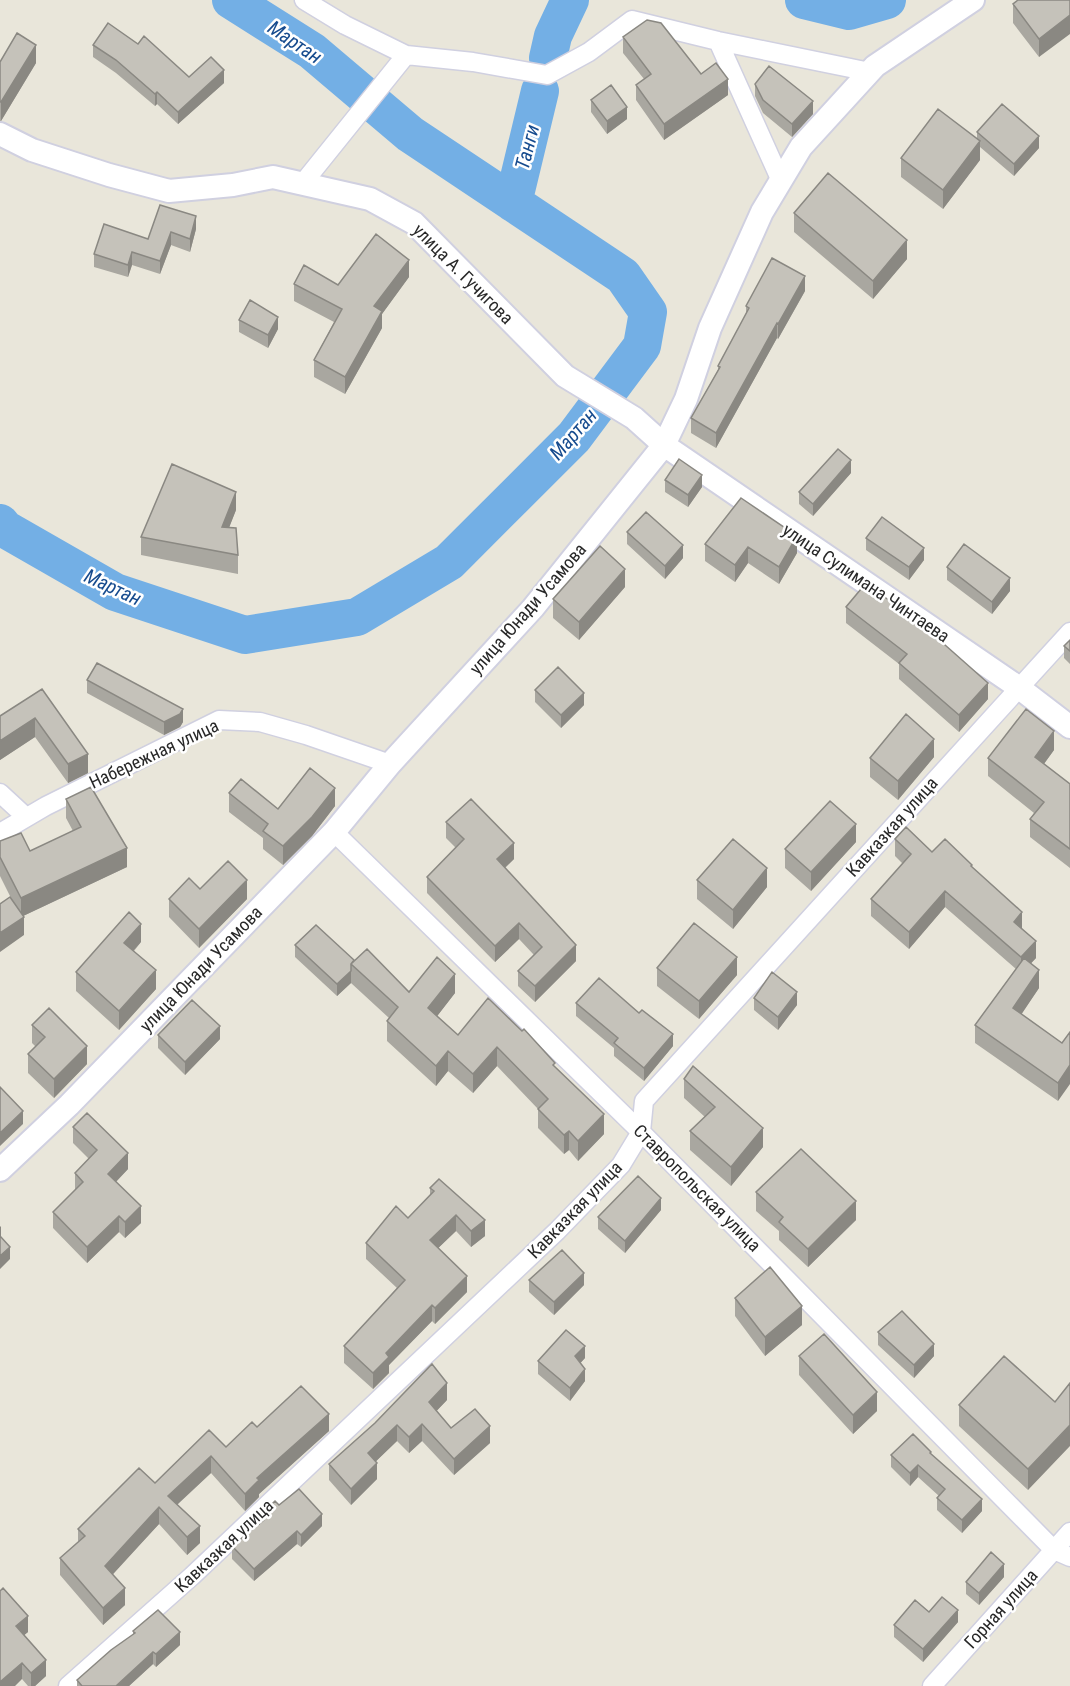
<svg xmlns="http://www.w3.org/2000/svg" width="1070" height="1686" viewBox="0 0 1070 1686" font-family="'Roboto Condensed',sans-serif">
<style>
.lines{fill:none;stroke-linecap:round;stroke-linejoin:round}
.river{stroke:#73afe5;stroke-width:38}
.minor-casing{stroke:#d0d0e0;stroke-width:21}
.tertiary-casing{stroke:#d0d0e0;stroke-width:26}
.minor{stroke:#fff;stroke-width:18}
.tertiary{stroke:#fff;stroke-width:22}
.wall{fill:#a9a7a0}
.shaded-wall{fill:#8a8882}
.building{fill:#c5c2ba;stroke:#8a8882;stroke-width:1.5}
.labels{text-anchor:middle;stroke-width:5;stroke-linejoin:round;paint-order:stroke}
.street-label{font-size:18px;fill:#282828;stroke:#fff}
.water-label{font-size:20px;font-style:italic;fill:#164b8e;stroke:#fff}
</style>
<rect width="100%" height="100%" fill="#e9e6da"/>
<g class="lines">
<!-- river -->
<path class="river" d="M804,0L849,11L887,0
M548,58L553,36L570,0
M513,203L540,91
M0,523L5,529L115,592L245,635L357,617L449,562L574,437L642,346L648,312L623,276L410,134L312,51L231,0"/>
<defs>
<path id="minor" d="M718,41L781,181
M406,55L473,62L547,75L589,52L632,20L718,41L870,72
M303,183L406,55L345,25L304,0
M0,793L26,817
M334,832L641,1132L1054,1550L1070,1557
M0,833L46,806L219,720L260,722L306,735L390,764
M68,1686L192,1576L557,1231L621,1165L641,1132L644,1101L1070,632
M932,1686L1070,1532"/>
<path id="tertiary" d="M0,134L32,150L109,175L169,191L233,185L273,177L370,199L414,223L565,376L634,418L664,445L1018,687L1070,727
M0,1170L69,1105L334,832L390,764L533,608L664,445L686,399L710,328L762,212L801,147L875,66L973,0"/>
</defs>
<!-- minor casing -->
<use href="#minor" class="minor-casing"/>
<!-- tertiary casing -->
<use href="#tertiary" class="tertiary-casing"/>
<!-- minor -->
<use href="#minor" class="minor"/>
<!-- tertiary -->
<use href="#tertiary" class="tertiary"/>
</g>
<!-- wall -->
<path class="wall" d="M1070,0L1039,57L1013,23V4Z
M623,37L701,74L728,95L664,140L636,100V85L644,79L623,53Z
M138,44L189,77L224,83L178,124L157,104L155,106L116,73L93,57V45Z
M0,62L36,63L1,121H0Z
M755,84L813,114L792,137L763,113L755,96Z
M591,100L627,119L607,134L591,112Z
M977,132L1039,148L1014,176L980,147V160L943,209L901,177V158L977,139Z
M160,205L196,229L190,252L171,245L160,274L132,265L128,277L94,267V254L148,239Z
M794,213L907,259L873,299L794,232Z
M409,277L382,314V328L345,394L314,377V360L334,322L294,301V284L338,285Z
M805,291L778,339L777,338L716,448L691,433V418L718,370V366L746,314V306Z
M239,320L278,329L268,348L239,332Z
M851,473L813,516L799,504V492Z
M665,480L702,487L688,507L665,492Z
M741,498L797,553L779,584L748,563L735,582L705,561V544Z
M236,510L229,527L238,555V574L141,555V537Z
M627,532L683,558L665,579L627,544Z
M866,538L924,560L909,580L866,550Z
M947,567L1010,591L992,614L947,580Z
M625,587L579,640L553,618V599Z
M846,607L988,699L959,732L899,679V664L846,623Z
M1070,640V664L1064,658V646Z
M87,680L183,722L180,727L164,735L87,693Z
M42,689L88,773L68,783L35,737L0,760V716Z
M535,690L584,705L561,728L535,702Z
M1054,750L1044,764L1070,784V868L1030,837V819L1034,813L988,776V758Z
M934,757L898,800L870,777V758Z
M229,793L278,809L335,806L312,836L283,865L263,849V838L229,812Z
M66,799L127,867L23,916L24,935L12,900L0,876V841L30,851L73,831L66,818Z
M446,822L514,859L505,868L576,961L535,1002L518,986V971L534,955L519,939L495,962L427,893V877L456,848L446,838Z
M895,839L972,867L1022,929L1036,958L1031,963L1039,988L1021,1014L1062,1043L1058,1101L975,1043V1025L1016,969L945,907L909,949L871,916V899L903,864L895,856Z
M856,842L811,891L785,868V849Z
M697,880L767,887L733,929L697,899Z
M200,889L247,899L199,948L169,917V899Z
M141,942L134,951L156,989L119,1030L76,991V972Z
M295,945L354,960L409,992L455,993L437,1016L458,1035L488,998L555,1068L604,1134L578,1161L569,1150L564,1154L538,1128V1109L497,1066L473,1093L448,1071L436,1086L387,1041V1021L389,1018L351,983L337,996L295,957Z
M657,968L737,975L699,1019L657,986Z
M754,998L797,1005L778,1030L754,1010Z
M576,1003L673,1046L644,1081L614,1056V1048L576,1016Z
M32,1025L87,1064L54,1098L28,1073V1054L36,1047L32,1043Z
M158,1035L220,1039L185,1075L158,1048Z
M684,1079L763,1147L731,1186L690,1150V1131L705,1117L684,1098Z
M73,1127L128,1169L116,1182L141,1223L125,1238L119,1232L87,1263L53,1228V1212L75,1190V1173L89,1159L73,1143Z
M430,1188L485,1236L471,1247L456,1231L438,1248L467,1292L435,1324L432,1321L389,1365V1373L373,1389L344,1363V1346L397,1288L366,1259V1243L408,1218L430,1195Z
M756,1192L856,1220L808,1267L779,1240V1231L756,1211Z
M661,1210L625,1253L598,1229V1217Z
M529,1280L584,1285L554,1315L529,1292Z
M735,1298L802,1325L765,1356L735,1316Z
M878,1332L934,1356L914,1378L878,1345Z
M799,1356L877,1411L853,1434L799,1375Z
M585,1358L580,1363L585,1381L570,1401L538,1374V1361Z
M447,1400L436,1411L451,1428L490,1443L454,1475L422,1441L409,1453L397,1441L376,1461L377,1479L351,1505L329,1480V1464L375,1423Z
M1055,1402L1028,1490L959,1426V1405Z
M257,1427L329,1431L259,1494V1497L245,1511L211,1473L177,1505L200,1543L187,1555L159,1524L112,1574L125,1605L103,1625L60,1575V1558L78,1542V1529L155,1483L226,1447Z
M931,1454L982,1511L962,1533L937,1510V1498L939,1496L918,1477L910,1486L891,1467V1455Z
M279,1505L322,1526L301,1547L297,1544L254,1581L232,1559V1546L260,1523V1515Z
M1004,1577L979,1605L966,1594V1582Z
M0,1591L28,1632L24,1635L46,1676L35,1686H28L22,1679Z
M929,1612L958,1622L923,1662L894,1637V1625Z
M133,1631L180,1645L156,1667L153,1664L129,1686H77V1680L133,1635Z"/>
<!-- shaded-wall -->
<path class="shaded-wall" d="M1070,15V34L1039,57V39Z
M36,45V63L1,121V102Z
M224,70V83L178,124V112Z
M728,79V95L664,140V124Z
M157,92V104L155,106V94Z
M813,101V114L792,137V124Z
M627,107V119L607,134V121Z
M1039,136V148L1014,176V164Z
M980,141V160L943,209V190Z
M196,216V229L190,252V239Z
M171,232V245L160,274V261Z
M907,240V259L873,299V281Z
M132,252V265L128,277V265Z
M409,260V277L382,314V328L345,394V377L374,306Z
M805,276V291L778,339V324Z
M278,317V329L268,348V335Z
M777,323V338L716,448V433Z
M851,460V473L813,516V504Z
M702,475V487L688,507V495Z
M236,492V510L222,546V527Z
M797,536V553L779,584V567Z
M683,545V558L665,579V566Z
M748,547V563L735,582V565Z
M924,548V560L909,580V567Z
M625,569V587L579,640V622Z
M1010,578V591L992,614V602Z
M988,683V699L959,732V715Z
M584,693V705L561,728V715Z
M183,709V722L180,727L164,735V722Z
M35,718V737L0,760V741Z
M1054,731V750L1035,776V757Z
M934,739V757L898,800V781Z
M88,754V773L68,783V764Z
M335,788V806L312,836L283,865V846Z
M856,824V842L811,891V872Z
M514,843V859L497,875V859Z
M127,848V867L21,917V898Z
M767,868V887L733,929V910Z
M247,880V899L199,948V929Z
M945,891V907L909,949V932Z
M1022,912V929L1014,922Z
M24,917V935L0,952V933Z
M519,923V939L495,962V946Z
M141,924V942L124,961V943Z
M1036,941V958L1021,974V957Z
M576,945V961L535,1002V986Z
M737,957V975L699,1019V1001Z
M156,970V989L119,1030V1011Z
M1039,970V988L1013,1027V1008Z
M351,971V983L337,996V984Z
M455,974V993L428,1028V1008Z
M797,992V1005L778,1030V1017Z
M220,1026V1039L185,1075V1062Z
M673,1034V1046L644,1081V1068Z
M87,1046V1064L54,1098V1079Z
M497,1047V1066L473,1093V1074Z
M448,1051V1071L436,1086V1066Z
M1070,1065V1084L1058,1101V1083Z
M23,1111V1124L0,1146V1133Z
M604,1114V1134L578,1161V1141Z
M763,1128V1147L731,1186V1167Z
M569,1131V1150L564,1154V1135Z
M128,1153V1169L108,1190V1174Z
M661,1198V1210L625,1253V1241Z
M856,1201V1220L808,1267V1249Z
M141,1206V1223L125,1238V1222Z
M456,1215V1231L430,1256V1240Z
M119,1216V1232L87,1263V1247Z
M485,1220V1236L471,1247V1231Z
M1,1226V1238L0,1240V1227Z
M10,1247V1259L0,1269V1256Z
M584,1273V1285L554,1315V1302Z
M467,1276V1292L435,1324V1308Z
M432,1305V1321L389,1365V1373L373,1389V1373L386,1353Z
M802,1306V1325L765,1356V1337Z
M934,1344V1356L914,1378V1365Z
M585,1346V1358L575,1369V1356Z
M585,1369V1381L570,1401V1388Z
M447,1383V1400L429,1419V1402Z
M877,1392V1411L853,1434V1415Z
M329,1414V1431L259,1494V1497L245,1511V1494L257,1478Z
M422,1424V1441L409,1453V1437Z
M397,1425V1441L368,1469V1453Z
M1070,1425V1446L1028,1490V1469Z
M490,1426V1443L454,1475V1459Z
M211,1456V1473L168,1513V1496Z
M377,1463V1479L351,1505V1489Z
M918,1465V1477L910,1486V1473Z
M982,1499V1511L962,1533V1520Z
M159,1507V1524L105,1583V1566Z
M322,1514V1526L301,1547V1535Z
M200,1526V1543L187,1555V1537Z
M297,1531V1544L254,1581V1569Z
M1004,1564V1577L979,1605V1593Z
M125,1588V1605L103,1625V1608Z
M958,1610V1622L923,1662V1649Z
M28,1616V1632L16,1642V1626Z
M180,1632V1645L156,1667V1654Z
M153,1652V1664L129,1686H116Z
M46,1660V1676L35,1686H31V1673Z
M22,1663V1679L15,1686H0V1682Z"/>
<!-- building -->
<path class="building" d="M1018,0H1070V15L1039,39L1013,4Z
M647,20L661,23L701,74L716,63L728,79L664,124L636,85L651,74L623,37Z
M108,23L138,44L144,36L189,77L211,57L224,70L178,112L157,92L155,94L116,60L93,45Z
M17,33L36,45L1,102H0V62Z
M769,66L813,101L792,124L763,100L755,84Z
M611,85L627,107L607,121L591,100Z
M1002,104L1039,136L1014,164L977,132Z
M938,109L980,141L943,190L901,158Z
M828,173L907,240L873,281L794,213Z
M160,205L196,216L190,239L171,232L160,261L132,252L128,265L94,254L104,224L148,239Z
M376,234L409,260L374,306L382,311L345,377L314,360L342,309L294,284L304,265L338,285Z
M772,258L805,276L778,324L777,323L716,433L691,418L720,367L718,366L749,308L746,306Z
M250,300L278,317L268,335L239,320Z
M838,449L851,460L813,504L799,492Z
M679,459L702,475L688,495L665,480Z
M172,464L236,492L222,527L236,528L238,555L141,537Z
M741,498L797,536L779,567L748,547L735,565L705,544Z
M646,512L683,545L665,566L627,532Z
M882,517L924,548L909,567L866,538Z
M964,544L1010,578L992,602L947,567Z
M600,546L625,569L579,622L553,599Z
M866,583L927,629L988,683L959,715L899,663L907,654L846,607Z
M1070,640V651L1064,646Z
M97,663L183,709L180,714L164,722L87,680Z
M558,667L584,693L561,715L535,690Z
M42,689L88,754L68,764L35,718L0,741V716Z
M1026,709L1054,731L1035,757L1070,784V849L1030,819L1044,802L988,758Z
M906,714L934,739L898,781L870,758Z
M310,768L335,788L312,817L283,846L263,831L268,824L229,793L241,779L278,809Z
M91,787L127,848L21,898L0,857V841L21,833L30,851L81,827L66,799Z
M471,799L514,843L497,859L576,945L535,986L518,971L542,947L519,923L495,946L427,877L464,839L446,822Z
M830,801L856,824L811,872L785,849Z
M906,827L932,852L945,839L972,865L971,866L1022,912L1014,922L1036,941L1021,957L945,891L909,932L871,899L911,854L895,839Z
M733,839L767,868L733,910L697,880Z
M228,861L247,880L199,929L169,899L189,878L200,889Z
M10,897L24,917L0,933V904Z
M129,912L141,924L124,943L156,970L119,1011L76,972Z
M694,923L737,957L699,1001L657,968Z
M316,925L354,960L351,964V971L337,984L295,945Z
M367,949L409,992L437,957L455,974L428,1008L458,1035L488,998L522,1031L524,1029L555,1063L553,1065L604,1114L578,1141L569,1131L564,1135L538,1109L548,1099L497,1047L473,1074L448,1051L436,1066L387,1021L398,1007L351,964Z
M1024,958L1039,970L1013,1008L1062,1043L1070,1032V1065L1058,1083L975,1025Z
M772,972L797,992L778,1017L754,998Z
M599,978L639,1013L642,1010L673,1034L644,1068L614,1043L618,1038L576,1003Z
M192,1000L220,1026L185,1062L158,1035Z
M49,1008L87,1046L54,1079L28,1054L45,1037L32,1025Z
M693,1066L763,1128L731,1167L690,1131L715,1107L684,1079Z
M0,1087L23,1111L0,1133Z
M87,1113L128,1153L108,1174L141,1206L125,1222L119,1216L87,1247L53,1212L83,1182L75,1173L97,1150L73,1127Z
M801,1149L856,1201L808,1249L779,1222L783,1217L756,1192Z
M638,1176L661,1198L625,1241L598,1217Z
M439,1179L485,1220L471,1231L456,1215L430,1240L467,1276L435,1308L432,1305L386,1353L389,1357L373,1373L344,1346L405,1280L366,1243L396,1206L408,1218L434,1191L430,1188Z
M0,1236L10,1247L0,1256Z
M562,1250L584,1273L554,1302L529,1280Z
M770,1267L802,1306L765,1337L735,1298Z
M902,1311L934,1344L914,1365L878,1332Z
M566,1330L585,1346L575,1356L585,1369L570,1388L538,1361Z
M824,1334L877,1392L853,1415L799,1356Z
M1004,1356L1055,1402L1070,1383V1425L1028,1469L959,1405Z
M432,1364L447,1383L429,1402L451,1428L475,1409L490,1426L454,1459L422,1424L409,1437L397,1425L368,1453L377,1463L351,1489L329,1464L375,1423Z
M301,1386L329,1414L257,1478L259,1480L245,1494L211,1456L168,1496L200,1526L187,1537L159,1507L105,1566L125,1588L103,1608L60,1558L85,1536L78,1529L139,1468L155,1483L209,1430L226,1447L252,1422L257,1427Z
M913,1434L931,1452L930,1453L982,1499L962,1520L937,1498L945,1489L918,1465L910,1473L891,1455Z
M299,1489L322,1514L301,1535L297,1531L254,1569L232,1546L264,1520L260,1515L275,1501L279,1505Z
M991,1552L1004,1564L979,1593L966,1582Z
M3,1588L28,1616L16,1626L46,1660L31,1673L22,1663L0,1682V1591Z
M942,1597L958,1610L923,1649L894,1625L915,1600L929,1612Z
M158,1610L180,1632L156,1654L153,1652L116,1686H82L77,1680L111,1650L135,1633L133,1631Z"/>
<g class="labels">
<!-- street labels -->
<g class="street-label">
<text transform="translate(463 274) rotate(45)" y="6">улица А. Гучигова</text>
<text transform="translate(866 583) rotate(34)" y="6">улица Сулимана Чинтаева</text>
<text transform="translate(528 609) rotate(-49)" y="6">улица Юнади Усамова</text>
<text transform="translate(154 754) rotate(-25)" y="6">Набережная улица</text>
<text transform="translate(892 827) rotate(-48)" y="6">Кавказкая улица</text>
<text transform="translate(201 969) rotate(-46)" y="6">улица Юнади Усамова</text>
<text transform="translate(697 1188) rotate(45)" y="6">Ставропольская улица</text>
<text transform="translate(575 1210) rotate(-46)" y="6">Кавказкая улица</text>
<text transform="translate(224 1546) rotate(-43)" y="6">Кавказкая улица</text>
<text transform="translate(1001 1609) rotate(-48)" y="6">Горная улица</text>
</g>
<!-- water labels -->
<g class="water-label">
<text transform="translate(295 42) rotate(34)" y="7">Мартан</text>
<text transform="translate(527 147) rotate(-76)" y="7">Танги</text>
<text transform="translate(573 434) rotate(-49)" y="7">Мартан</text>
<text transform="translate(113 587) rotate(25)" y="7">Мартан</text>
</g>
</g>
</svg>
